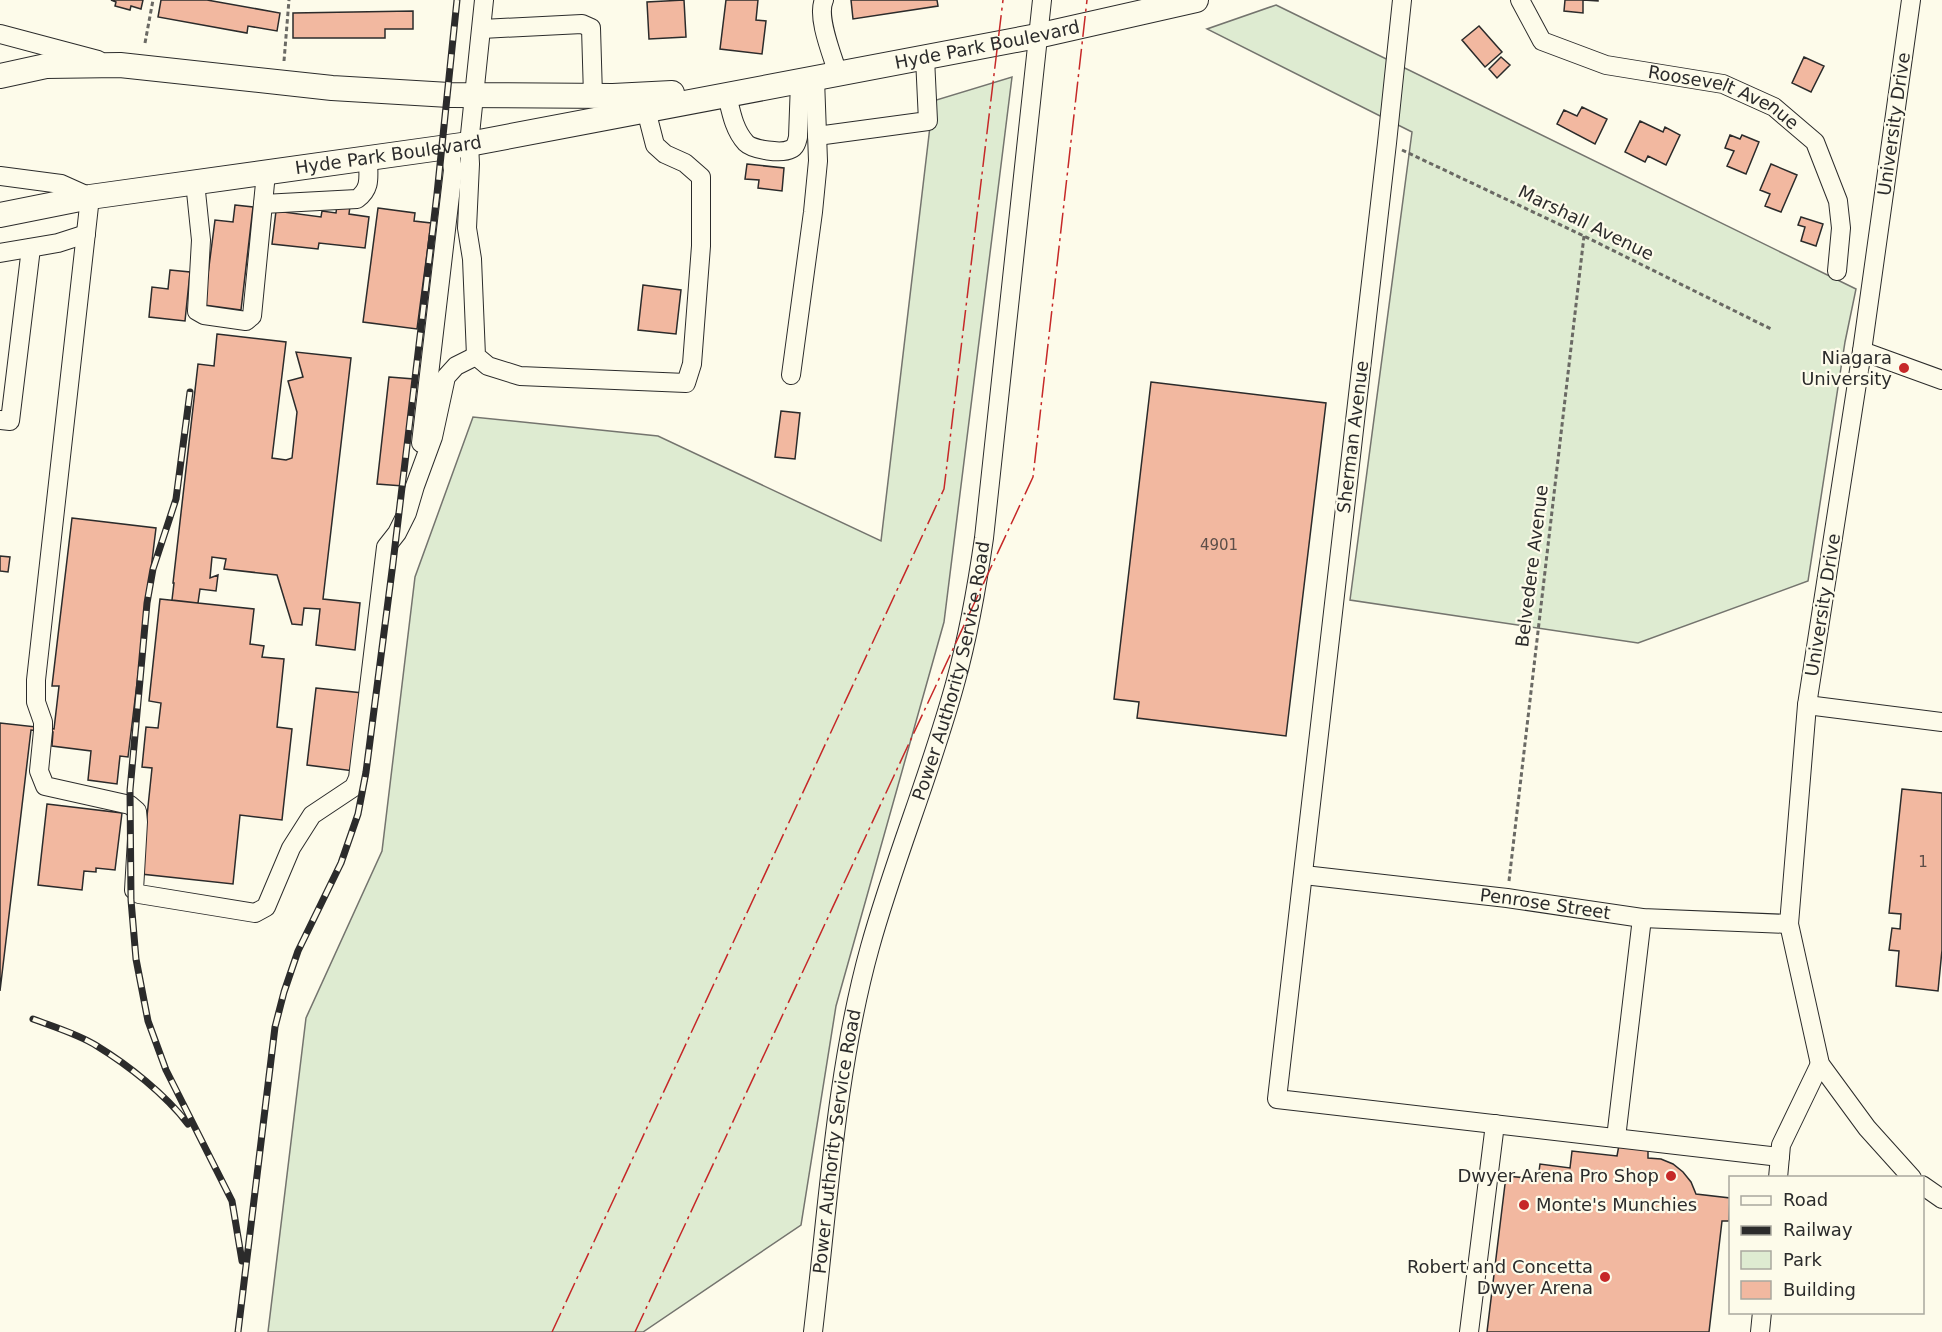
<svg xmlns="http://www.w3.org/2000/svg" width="1942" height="1332" viewBox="0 0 1942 1332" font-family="'DejaVu Sans',sans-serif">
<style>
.green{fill:#deebd1;stroke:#74746e;stroke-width:1.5}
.building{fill:#f2b8a0;stroke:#2b2b2b;stroke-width:1.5}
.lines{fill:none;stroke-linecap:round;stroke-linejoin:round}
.minor-casing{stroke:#2b2b2b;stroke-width:20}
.major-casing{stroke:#2b2b2b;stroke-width:26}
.path{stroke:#6a6964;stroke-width:3;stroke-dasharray:4.5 3;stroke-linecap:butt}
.minor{stroke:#fdfbea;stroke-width:18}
.major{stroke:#fdfbea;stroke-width:24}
.rail-casing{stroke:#2b2b2b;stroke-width:7}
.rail{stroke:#fdfbea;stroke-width:4.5;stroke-dasharray:14;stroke-linecap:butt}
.power{stroke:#c62828;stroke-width:1.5;stroke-dasharray:21 4.5 3 4.5;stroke-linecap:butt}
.poi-dot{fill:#c62828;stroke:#fdfbea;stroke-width:2}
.labels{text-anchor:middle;stroke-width:4.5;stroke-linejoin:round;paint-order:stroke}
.number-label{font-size:15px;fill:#5d4e48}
.street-label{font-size:18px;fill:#2b2b2b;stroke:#fdfbea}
.poi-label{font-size:18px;fill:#2b2b2b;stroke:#fdfbea;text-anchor:end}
</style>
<rect width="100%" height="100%" fill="#fdfbea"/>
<!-- green -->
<path class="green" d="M1276,5L1856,289L1845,342L1808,581L1638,643L1350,600L1412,132L1207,29Z
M1012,77L944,622L836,1006L801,1225L643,1332H268L306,1018L382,851L415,577L473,417L658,436L881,541L933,101Z"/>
<!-- building -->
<path class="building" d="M111,0H143L141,9L131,6L130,10L115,6L116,2Z
M161,0H207L280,13L277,31L248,26L247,33L158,17Z
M684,0L686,37L649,39L647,2Z
M726,0H758L756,20L766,21L762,54L720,49Z
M851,0H937L938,6L853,19Z
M1565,0H1598V1L1583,0V13L1564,11Z
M413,11V29H385V38H293V13Z
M1479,26L1502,52L1485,67L1462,40Z
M1501,57L1510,65L1497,78L1489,69Z
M1804,57L1824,66L1811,92L1792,83Z
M1582,107L1607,119L1595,144L1557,124L1564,110L1577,116Z
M1640,121L1663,132L1665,127L1680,135L1666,165L1648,156L1645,162L1625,152Z
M1730,135L1740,139L1742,135L1759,142L1746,174L1727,166L1734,151L1725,148Z
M747,164L784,168L782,191L758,188L759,180L745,179Z
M1771,164L1797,175L1781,212L1765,206L1770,194L1760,190Z
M235,205L253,207L241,310L204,305L215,220L233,222Z
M337,205L350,206L349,214L369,217L365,248L319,243L318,249L272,244L276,211L321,217L322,211L336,213Z
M378,208L415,213L414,221L431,223L417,329L363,322Z
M1801,217L1823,224L1816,246L1801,241L1805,227L1798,225Z
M170,270L190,272L185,321L149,317L152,287L168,289Z
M643,285L681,290L676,334L638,330Z
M217,334L286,342L272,458L286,460L292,458L297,412L288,381L303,377L296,352L351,358L323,599L360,603L355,650L316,645L320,609L304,608L302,625L292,624L277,575L224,569L226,559L212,557L210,578L218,575L216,591L200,589L198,603L172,600L174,583H173L198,364L214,366Z
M389,377L414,379L403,486L377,484Z
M1151,382L1326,403L1286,736L1137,718L1139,702L1114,699Z
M781,411L800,413L795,459L775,457Z
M72,518L156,528L128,757L120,756L117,784L88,780L91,751L52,746L53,732L31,730L0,991V723L54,729L59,686H52Z
M0,556L10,557L8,572L0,571Z
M160,599L254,609L250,644L264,646L262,657L284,659L277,727L292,729L282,820L240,815L233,884L141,874L152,768L142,767L146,727L158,728L161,703L149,701Z
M316,688L363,693L354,771L307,765Z
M1902,789L1942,793V950L1938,991L1896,986L1899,951L1889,950L1892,928L1900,929L1901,914L1889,913Z
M47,804L122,813L115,870L96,868V872L84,871L82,890L38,885Z
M1619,1145L1648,1149V1158L1661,1159L1673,1164L1683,1172L1691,1182L1696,1194L1730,1198L1729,1221H1722L1709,1332H1487L1506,1176L1538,1179L1540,1164L1570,1168L1572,1151L1617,1156Z"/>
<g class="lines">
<defs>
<g id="minor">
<path d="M484,0L469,144L470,164L467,228L472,259L476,356L488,366L520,376L686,383L692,364L701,246V177L685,163L665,154L655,145L646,110"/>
<path d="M824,0C816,17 833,57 838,74"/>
<path d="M1402,0L1387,143L1277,1099L1780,1157"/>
<path id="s1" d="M1520,0L1542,41L1606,65L1723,84L1774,107L1815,142L1838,201L1841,228L1837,271"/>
<path d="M1911,0L1862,351L1807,705L1789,924L1820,1064L1867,1128L1912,1178"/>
<path d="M482,29L582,24L591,28L593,96"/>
<path d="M0,34L98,60"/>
<path d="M727,95C731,112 734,130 746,143C753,150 782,154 791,149C796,147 797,141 798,137L800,82"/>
<path d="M817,136L928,121L925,58"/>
<path d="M0,176L61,184L90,197L36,680V702L43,722V728"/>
<path d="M195,182L201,240L197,311L204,315L246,321L252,316L266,173"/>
<path d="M263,204L357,199C372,188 368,176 368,159"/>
<path d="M0,253L58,243L86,234"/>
<path d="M1862,351L1942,380"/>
<path d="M791,375L813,212L818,161L815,79"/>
<path d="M0,420L10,421L31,248"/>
<path d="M421,443L453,170L449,147"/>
<path d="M1807,705L1942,722"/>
<path d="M43,731L39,771L45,786L130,805L137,811L138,822L134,890L139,894L255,913L266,907L291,848L312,815L354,787L358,778L386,547L397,533L407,513L415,486L433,437L446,377L456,366L476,356"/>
<path id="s2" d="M1304,875L1507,898L1642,918L1789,924"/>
<path d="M1616,1138L1642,918"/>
<path d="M1778,1178L1781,1145L1820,1064"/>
<path d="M1922,1185L1942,1199"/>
<path id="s3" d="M813,1332C828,1206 836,1069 870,947C895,857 932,770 956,680C969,633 977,586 984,538L1042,0"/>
<path d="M1469,1332L1495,1124"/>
<path d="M1760,1332L1762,1312"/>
</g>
<g id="major">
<path d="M0,76L46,66L120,65L332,88L449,95L613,96L672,93"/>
<path id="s4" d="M0,215L90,197L469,144L1037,36L1196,0"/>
</g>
</defs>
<!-- minor casing -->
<use href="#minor" class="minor-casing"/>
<!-- major casing -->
<use href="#major" class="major-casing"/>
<!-- path -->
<path class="path" d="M145,43L153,0
M284,61L289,0
M1402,150L1584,236L1773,330
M1509,881L1584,236"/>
<!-- minor -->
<use href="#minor" class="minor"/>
<!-- major -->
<use href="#major" class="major"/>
<defs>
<path id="rail" d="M190,392L176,499L153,569L147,603L130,790L131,900L136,959L148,1021L166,1070L232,1201L242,1261
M33,1019C54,1027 78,1034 97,1046C128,1065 165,1094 188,1124
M238,1332L275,1027L284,992L298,951L341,863L358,814L366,772L393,563L437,194L457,0"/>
</defs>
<!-- rail casing -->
<use href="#rail" class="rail-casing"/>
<!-- rail -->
<use href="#rail" class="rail"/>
<!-- power -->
<path class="power" d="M552,1332L944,489L1003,0
M635,1332L1033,477L1087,0"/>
</g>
<!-- markers -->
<g class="poi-dot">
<circle cx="1904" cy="368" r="6"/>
<circle cx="1671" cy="1176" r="6"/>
<circle cx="1524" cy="1205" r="6"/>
<circle cx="1605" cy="1277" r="6"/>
</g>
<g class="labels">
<!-- number labels -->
<g class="number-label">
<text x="1219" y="550">4901</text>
<text x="1923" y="867">1</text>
</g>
<!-- street labels -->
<g class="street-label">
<text dy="6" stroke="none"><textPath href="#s4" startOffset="1002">Hyde Park Boulevard</textPath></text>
<text dy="6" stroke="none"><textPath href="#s1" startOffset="238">Roosevelt Avenue</textPath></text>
<text transform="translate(1894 124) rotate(-82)" y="6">University Drive</text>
<text dy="6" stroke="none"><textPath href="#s4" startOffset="393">Hyde Park Boulevard</textPath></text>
<text transform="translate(1586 223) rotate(26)" y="6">Marshall Avenue</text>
<text transform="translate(1353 437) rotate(-83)" y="6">Sherman Avenue</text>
<text transform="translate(1532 566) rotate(-83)" y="6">Belvedere Avenue</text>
<text transform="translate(1823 605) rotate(-81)" y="6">University Drive</text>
<text dy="6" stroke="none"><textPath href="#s3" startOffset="678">Power Authority Service Road</textPath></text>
<text dy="6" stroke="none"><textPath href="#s2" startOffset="243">Penrose Street</textPath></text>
<text dy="6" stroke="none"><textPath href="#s3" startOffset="192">Power Authority Service Road</textPath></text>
</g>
<!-- poi labels -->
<g class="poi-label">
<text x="1892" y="364">Niagara<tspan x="1892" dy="21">University</tspan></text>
<text x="1659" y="1182">Dwyer Arena Pro Shop</text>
<text x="1536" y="1211" text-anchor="start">Monte's Munchies</text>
<text x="1593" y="1273">Robert and Concetta<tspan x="1593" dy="21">Dwyer Arena</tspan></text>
</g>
</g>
<!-- legend -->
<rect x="1729" y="1176" width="195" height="138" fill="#fdfbea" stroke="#a9a89e" stroke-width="1.5"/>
<rect x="1741" y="1196" width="30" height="9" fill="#fdfbea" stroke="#a9a89e" stroke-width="1.5"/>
<text x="1783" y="1206" font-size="18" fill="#2b2b2b">Road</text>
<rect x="1741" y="1226" width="30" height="9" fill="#2b2b2b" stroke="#a9a89e" stroke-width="1.5"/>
<text x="1783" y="1236" font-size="18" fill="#2b2b2b">Railway</text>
<rect x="1741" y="1251" width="30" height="18" fill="#deebd1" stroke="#a9a89e" stroke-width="1.5"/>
<text x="1783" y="1266" font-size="18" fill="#2b2b2b">Park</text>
<rect x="1741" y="1281" width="30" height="18" fill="#f2b8a0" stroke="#a9a89e" stroke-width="1.5"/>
<text x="1783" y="1296" font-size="18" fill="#2b2b2b">Building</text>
</svg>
